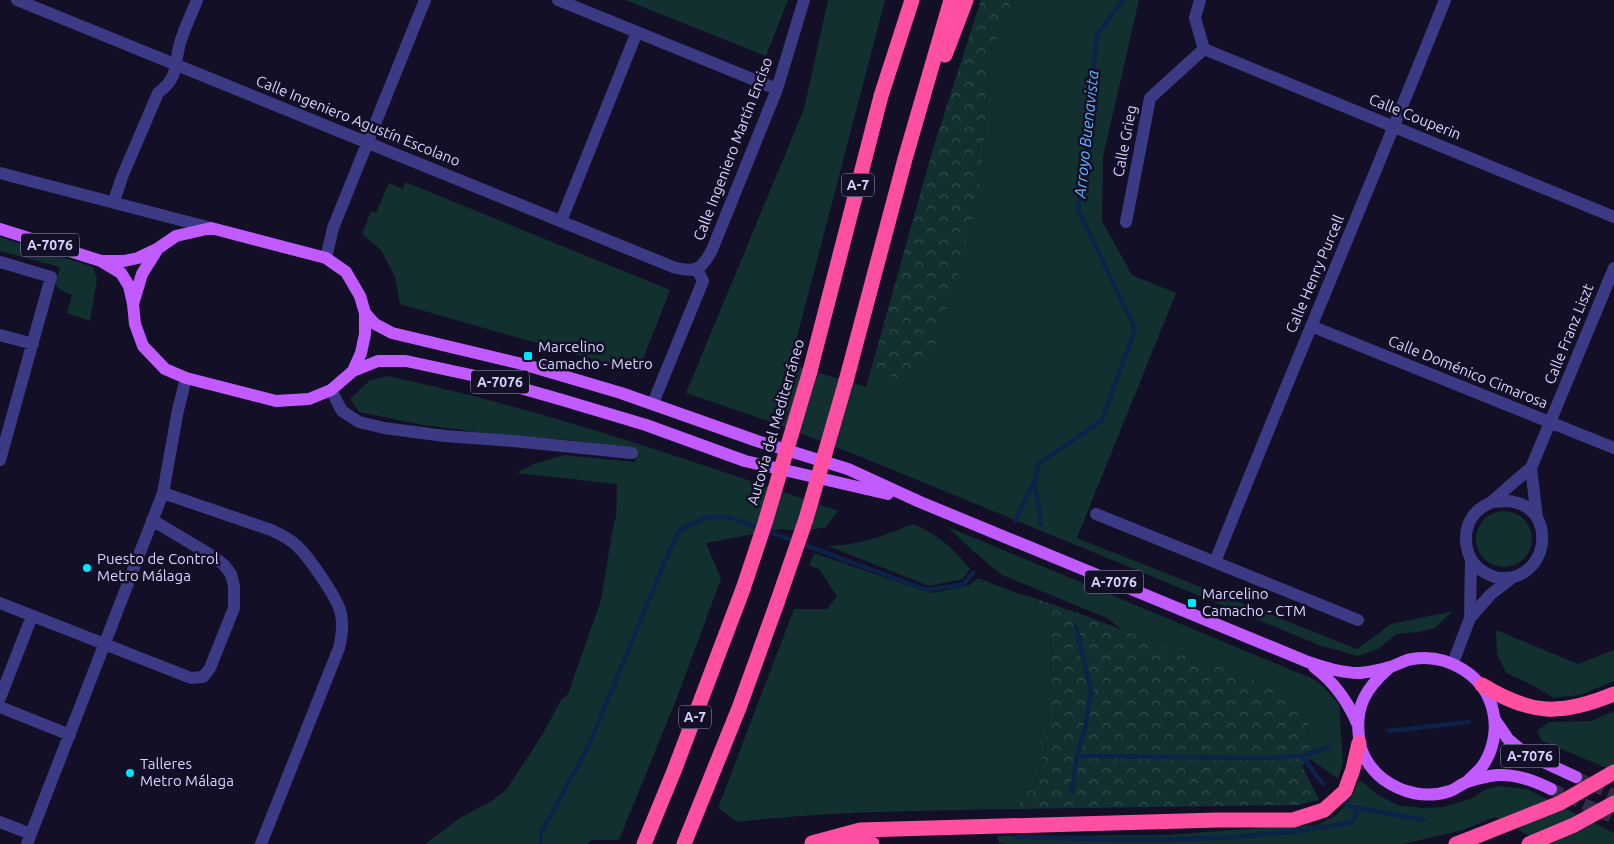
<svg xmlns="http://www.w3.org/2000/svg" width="1614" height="844" viewBox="0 0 1614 844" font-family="Ubuntu,sans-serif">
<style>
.green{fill:#12302f}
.forest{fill:url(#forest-crowns)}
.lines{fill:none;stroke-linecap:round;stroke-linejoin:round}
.stream{stroke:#0c2248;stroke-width:4.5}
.major-tunnel{stroke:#312d47;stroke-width:12;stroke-dasharray:12 6;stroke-linecap:butt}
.minor{stroke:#3d3a85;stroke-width:12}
.major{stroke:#c25bff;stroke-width:12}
.highway{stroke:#ff4fa3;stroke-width:15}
.highway-bridge{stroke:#ff4fa3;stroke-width:15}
.poi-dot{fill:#00e5ff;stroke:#130f26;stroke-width:2}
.labels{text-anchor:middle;stroke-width:5;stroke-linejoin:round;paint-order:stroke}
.shield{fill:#130f26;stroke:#9e99be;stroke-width:1}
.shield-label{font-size:14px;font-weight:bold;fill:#d9d4ff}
.street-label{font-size:15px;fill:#d9d4ff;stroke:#130f26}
.poi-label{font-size:15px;fill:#d9d4ff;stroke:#130f26;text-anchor:start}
.water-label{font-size:16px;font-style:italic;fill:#62b6ff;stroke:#130f26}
</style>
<defs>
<pattern id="forest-crowns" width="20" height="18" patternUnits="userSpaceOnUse" patternTransform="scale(1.25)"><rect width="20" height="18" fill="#12302f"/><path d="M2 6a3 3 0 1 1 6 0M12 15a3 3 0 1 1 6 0" fill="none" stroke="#344d4e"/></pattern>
</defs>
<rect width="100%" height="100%" fill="#130f26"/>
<!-- green -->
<path class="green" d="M625,0H788L766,56Z
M828,0H885L790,364L866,387L870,373L900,379L981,179L990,53L1014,0H1139L1103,157L1102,221L1132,275L1176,293L1077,538L1357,649L1391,624L1453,611L1435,628L1419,632L1397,634L1378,649L1358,656L1319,645L859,456L771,422L686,393L804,109Z
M405,182L670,290L638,372L400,304L395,277L381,250L362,234L371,211L376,213L389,183L403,189Z
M0,237L93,267L97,279L90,321L67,313L72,295L60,290L55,284L60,267L0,251Z
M387,376C541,408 690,460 838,511L826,527L805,531L781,529L706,543L721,579L676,700L619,840H592L587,844H425L460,818L493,800L506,790L544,732L561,700L568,694L601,600L613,527L616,517L617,484L517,473L534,464L564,455L635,462L637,449L569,440L500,435L423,425L359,412L350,399L370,380Z
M1476 539a28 28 0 1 1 56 0a28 28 0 1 1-56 0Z
M913,524C940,536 951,546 970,569L963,579L929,586L828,546C862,545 882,536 913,524Z
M948,527L1313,679L1323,686L1339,704L1343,763L1338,779L1310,759L1308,722L1295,701L1269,686L1124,631L1107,618L1002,575L973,551Z
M814,553L930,593L968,586L978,578L1016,593L1031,597L1052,632L1051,682L1047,740L1036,783L1014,809C922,811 829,811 737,822L718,808L794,609H827L837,596L819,569L809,566Z
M1496,630L1578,664L1614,650V681L1580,695L1554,698L1534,686L1506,673L1497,654Z
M1614,711V771L1542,741L1537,731L1549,722L1591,721Z
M1360,780L1377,794L1397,805L1421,808L1444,807L1470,799L1483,791L1498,786L1527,789L1614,833V844H1544L1495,817L1463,830L1403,844H1007L999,843L997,836L1165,835L1271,827L1317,825L1336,815L1349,801Z"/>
<!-- forest -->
<path class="forest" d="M981,0H1014L990,53L981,179L960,266L934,348L900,379L870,373L932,152Z
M1031,597L1086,616L1269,686L1295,701L1308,722L1310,759L1302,766L1319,800L1298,805L1014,809L1036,783L1047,740L1051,682L1052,632Z"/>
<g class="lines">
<!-- stream -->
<path class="stream" d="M1015,521L1034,482
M1041,525L1035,481L1038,464L1102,420L1135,329L1078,209L1097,35L1123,0
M1389,731L1469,722
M1077,756L1260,758L1302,756L1329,747
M1302,756L1323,784
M1072,791L1077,756L1086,724L1091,690L1076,627
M1346,803L1351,807L1359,808L1423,820
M1016,837C1128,840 1243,844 1352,822L1359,808
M541,844V833L589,745L666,559L680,530L707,517H729L927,590L964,584L973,573"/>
<!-- major-tunnel -->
<path class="major-tunnel" d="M1576,777L1614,795
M1551,789L1614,818"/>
<!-- minor -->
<path class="minor" d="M17,0L673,267C695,273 701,271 712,250L777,89L804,0
M558,0L777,89
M1204,49L1614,217
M0,173L211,228
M114,201L122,177L158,93C181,76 173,63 181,40C185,27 192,13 197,0
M561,221L637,32
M1126,222L1150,98L1204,49L1195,18L1200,0
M326,258L333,228L425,0
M0,262L51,277L0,460
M1311,326L1614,448
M0,335L33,344
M331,390L342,411L359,422L384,428L445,436L513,441L632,453
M653,403L703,281L697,269
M163,493L271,530C280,534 290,539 297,546C309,557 335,595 340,610C344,623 342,636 339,648L261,844
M1492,502C1501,501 1509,500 1518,503C1552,514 1549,564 1517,576C1510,578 1502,579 1495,577C1483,573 1472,565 1468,552C1463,536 1467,518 1481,508C1485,505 1490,504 1494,500C1506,489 1518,478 1531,468
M1096,514L1358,620
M1537,518L1531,468L1614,268
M1215,562C1290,374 1370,188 1445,0
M0,603L191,678L203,677L210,668L234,608V586L231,574L224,565L214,557L152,520
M1470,618L1491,594L1512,578
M1453,663L1470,618L1471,559
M0,698L32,616
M0,707L70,735
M0,822L31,834
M27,844L163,493L178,410L186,378"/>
<!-- major -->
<path class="major" d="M0,229L101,261L121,273L129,286L133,304L135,324L143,346L165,369L186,378L276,401L309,399L331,390L353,371L378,361H406L485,378L559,399L646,425L745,461L888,494
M101,261H124L138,258L157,249L176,236L211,228L326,258L346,272L360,296L365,313V334L361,353L353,371
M133,304L142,274L157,250
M365,313L375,324L392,333L526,365L621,393L757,441L848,469L920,502L1308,662C1326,668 1342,673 1360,673C1369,672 1381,670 1390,667C1397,665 1404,660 1412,659C1447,653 1485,675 1493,711C1497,728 1494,747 1485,762C1481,770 1472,776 1467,782
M1314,667C1334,682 1347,700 1357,723
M1389,668C1366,688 1355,706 1359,737C1360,753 1370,769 1383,779C1402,793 1426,799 1450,791C1456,789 1461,784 1467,782C1476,779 1488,776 1497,775C1517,774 1534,781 1551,789
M1495,720L1508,739L1526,754L1576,777"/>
<!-- highway -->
<path class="highway" d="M945,55L966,0
M810,371L881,96L912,0
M846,381L905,159L951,0
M1482,685C1531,715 1561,716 1614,694
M812,843L860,830L1217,820H1293L1324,810L1345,791L1353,769L1359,743
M833,843L872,844
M644,844L674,771L743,589
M684,844L739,708L777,603
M1456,844L1477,836"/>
<!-- highway-bridge -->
<path class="highway-bridge" d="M743,589L765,523L810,371
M777,603L806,519L846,381
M1477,836L1560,803L1614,772
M1529,844L1574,825L1614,803"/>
</g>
<!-- markers -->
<g class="poi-dot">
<rect x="523" y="351" width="10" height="10" rx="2.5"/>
<circle cx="87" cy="568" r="5"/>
<rect x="1187" y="598" width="10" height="10" rx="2.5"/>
<circle cx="130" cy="773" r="5"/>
</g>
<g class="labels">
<!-- shield labels -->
<g class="shield">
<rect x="842" y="173.5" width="32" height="23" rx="4"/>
<rect x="21" y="233.5" width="58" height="23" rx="4"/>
<rect x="471" y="370.5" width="58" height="23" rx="4"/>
<rect x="1085" y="570.5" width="58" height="23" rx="4"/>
<rect x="679" y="705.5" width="32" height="23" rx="4"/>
<rect x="1501" y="744.5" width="58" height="23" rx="4"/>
</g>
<g class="shield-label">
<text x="858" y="190">A-7</text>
<text x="50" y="250">A-7076</text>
<text x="500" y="387">A-7076</text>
<text x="1114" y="587">A-7076</text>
<text x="695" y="722">A-7</text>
<text x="1530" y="761">A-7076</text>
</g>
<!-- street labels -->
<g class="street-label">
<text transform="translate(1415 117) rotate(22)" y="5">Calle Couperin</text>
<text transform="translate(358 121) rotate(22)" y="5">Calle Ingeniero Agustín Escolano</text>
<text transform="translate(1125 141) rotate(-79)" y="5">Calle Grieg</text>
<text transform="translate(733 149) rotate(-69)" y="5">Calle Ingeniero Martín Enciso</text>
<text transform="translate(1315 274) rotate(-67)" y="5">Calle Henry Purcell</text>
<text transform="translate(1569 334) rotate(-68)" y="5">Calle Franz Liszt</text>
<text transform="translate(1468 372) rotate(22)" y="5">Calle Doménico Cimarosa</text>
<text transform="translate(776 422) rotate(-74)" y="5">Autovía del Mediterráneo</text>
</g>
<!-- poi labels -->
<g class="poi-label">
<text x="538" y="352">Marcelino<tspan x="538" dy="17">Camacho - Metro</tspan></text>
<text x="97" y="564">Puesto de Control<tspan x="97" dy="17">Metro Málaga</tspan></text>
<text x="1202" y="599">Marcelino<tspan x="1202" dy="17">Camacho - CTM</tspan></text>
<text x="140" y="769">Talleres<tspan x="140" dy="17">Metro Málaga</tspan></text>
</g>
<!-- water labels -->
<g class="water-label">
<text transform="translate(1086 134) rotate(-84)" y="6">Arroyo Buenavista</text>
</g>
</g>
</svg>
